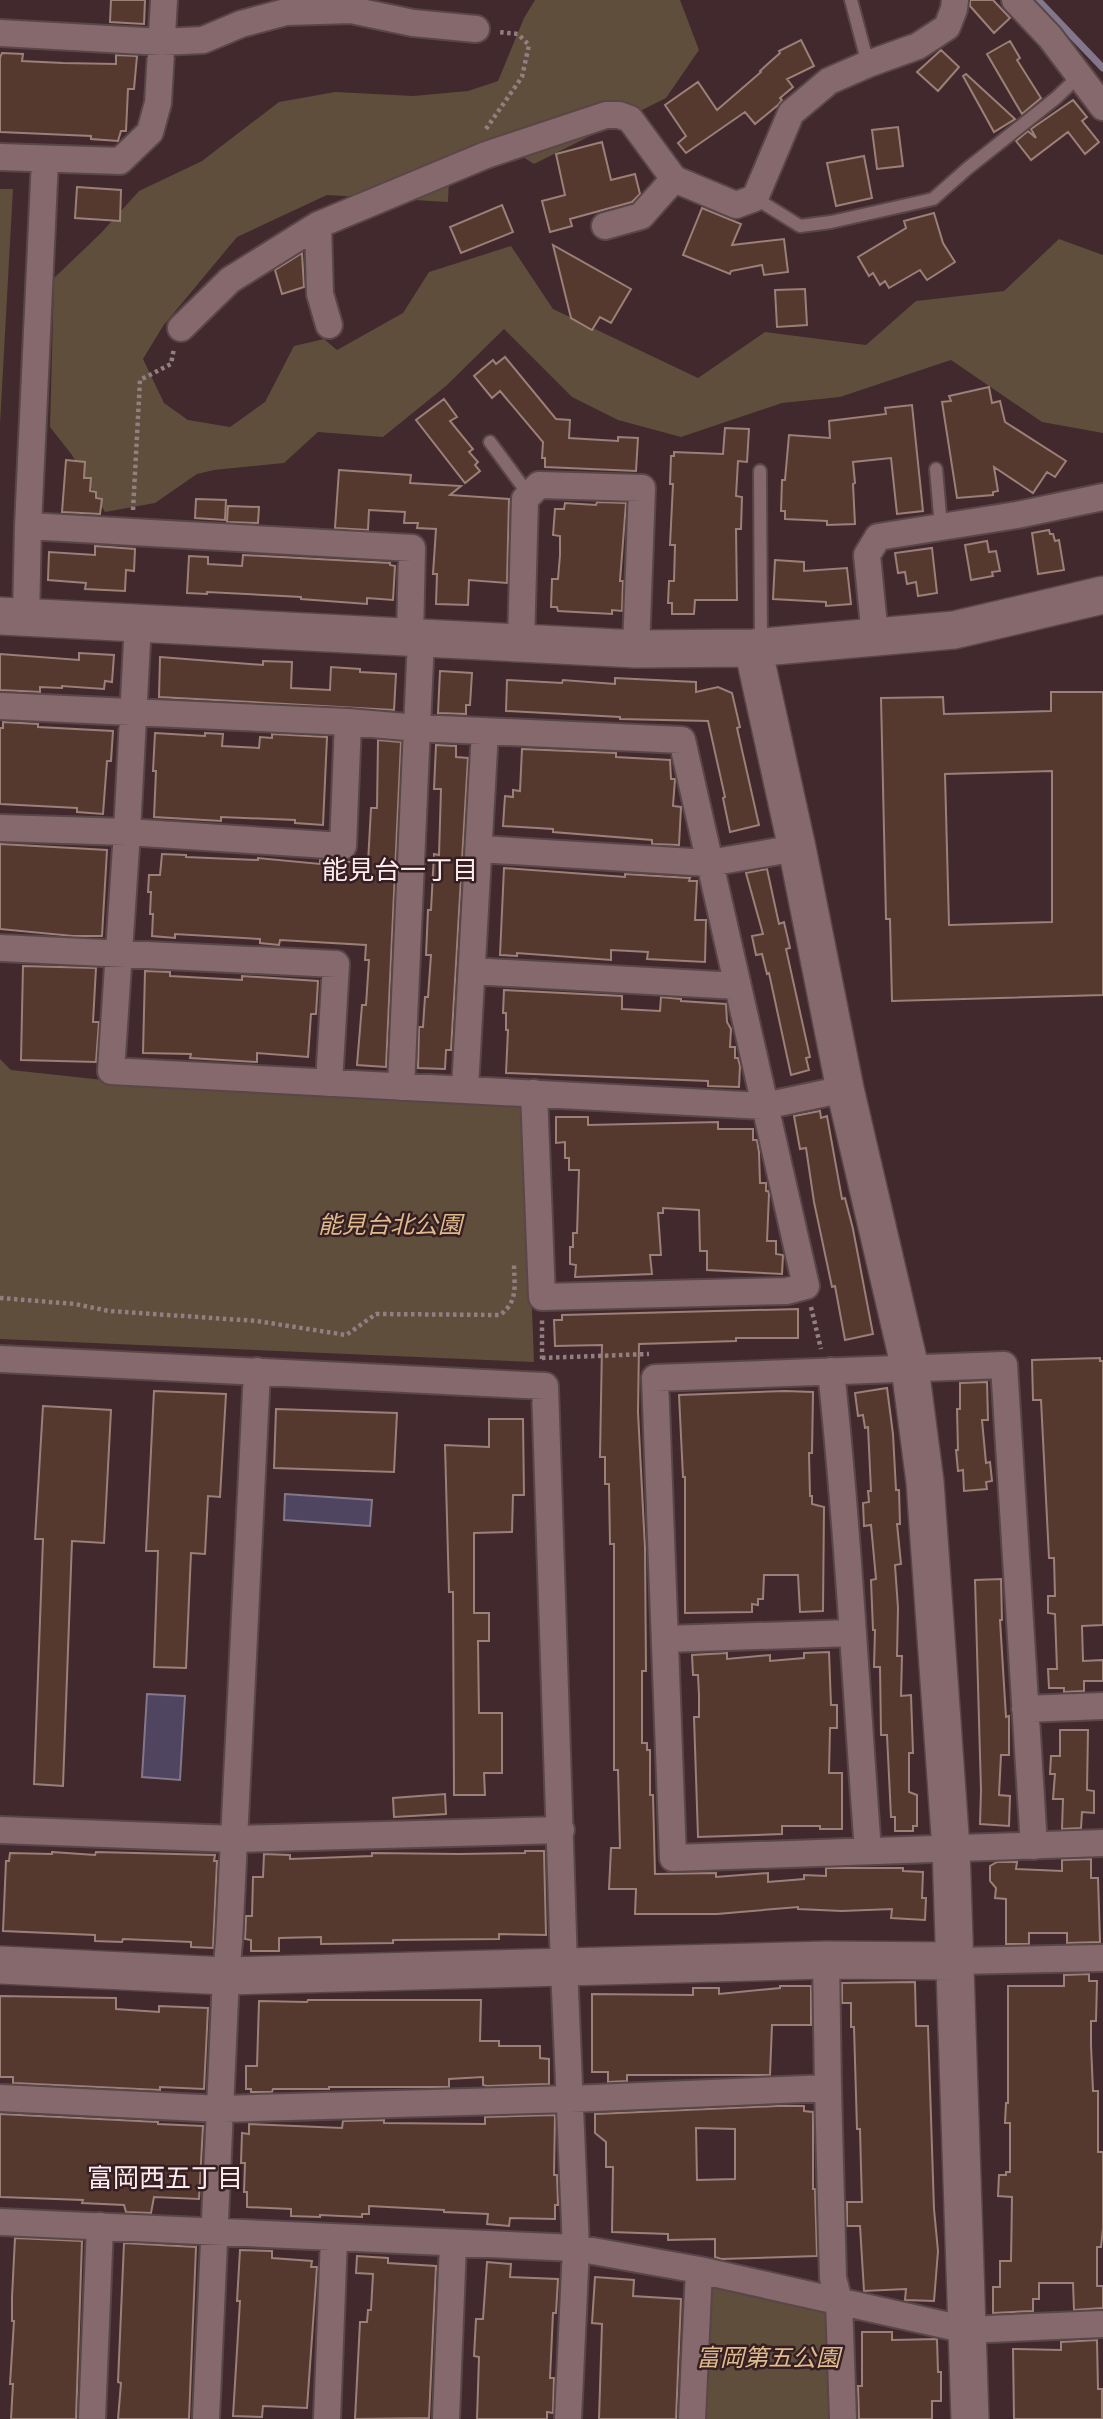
<svg xmlns="http://www.w3.org/2000/svg" width="1103" height="2419" viewBox="0 0 1103 2419" font-family="Spectral,'Noto Sans JP',serif">
<style>
.green{fill:#5e4e3b}
.water{fill:#4f4560;stroke:#83778b;stroke-width:2}
.lines{fill:none;stroke-linecap:round;stroke-linejoin:round}
.stream{stroke:#83778b;stroke-width:7}
.building{fill:#56392e;stroke:#9b8077;stroke-width:2;fill-rule:evenodd}
.lane-casing{stroke:#5a4649;stroke-width:16}
.street-casing{stroke:#5a4649;stroke-width:30}
.secondary-casing{stroke:#5a4649;stroke-width:40}
.path{stroke:#937e82;stroke-width:4.5;stroke-dasharray:3.5 3.5;stroke-linecap:butt}
.lane{stroke:#85696d;stroke-width:12}
.street{stroke:#85696d;stroke-width:26}
.secondary{stroke:#85696d;stroke-width:37}
.labels{text-anchor:middle;stroke-width:5;stroke-linejoin:round;paint-order:stroke}
.park-label{font-size:24px;font-style:italic;fill:#dfbb8b;stroke:#361f23}
.neighbourhood-label{font-size:26px;fill:#fdecef;stroke:#361f23}
</style>
<rect width="100%" height="100%" fill="#41292d"/>
<!-- green -->
<path class="green" d="M535,0H680L699,50L666,98L534,164L493,138L450,155L448,202L327,195L237,237L163,326L143,359L164,403L188,420L230,427L265,402L294,346L324,339L337,350L403,313L429,272L511,246L553,309L698,378L765,332L866,345L916,301L1004,291L1059,239L1103,255V433L1042,422L951,360L840,397L782,403L681,437L618,420L572,397L504,329L446,386L383,437L318,432L284,463L214,470L197,474L155,503L105,512L72,455L50,427L54,278L101,233L139,191L202,161L279,102L335,92L413,96L468,91L498,81L524,18Z
M0,189H13L0,424Z
M0,1059L11,1070L159,1086L524,1099L534,1362L0,1339Z
M710,2283L829,2307L831,2419H704Z"/>
<!-- water -->
<path class="water" d="M285,1494L372,1500L370,1526L284,1520Z
M147,1694L185,1696L180,1780L142,1777Z"/>
<g class="lines">
<!-- stream -->
<path class="stream" d="M1038,0L1103,68"/>
</g>
<!-- building -->
<path class="building" d="M111,0H145L144,24L110,22Z
M970,0H993L1010,18L994,33L970,6Z
M801,40L814,66L787,79L793,87L780,98L782,100L778,105L755,124L745,112L686,153L678,143L686,136L665,105L698,82L717,110L761,72L760,71L780,53L779,51Z
M1010,41L1020,58L1017,60L1041,98L1022,114L987,54Z
M941,50L959,67L938,91L917,72Z
M2,53L23,54L22,61L63,63L116,64V55L137,56L134,89H128L126,131H121L118,141L91,139V136L0,132V58Z
M966,74L1002,107L1015,119L994,132L963,76Z
M1073,100L1087,117L1082,121L1099,142L1085,154L1068,132L1031,160L1016,141L1028,131L1036,138L1031,129Z
M898,127L903,166L877,169L872,130Z
M602,142L611,180L635,174L640,194L632,202L570,219L572,226L550,232L542,201L565,195L556,154Z
M864,156L872,198L836,206L827,163Z
M77,187L121,190L120,221L75,218Z
M502,205L513,232L461,253L450,227Z
M702,208L741,224L732,245L784,239L788,272L764,275L762,265L731,271L730,274L683,255Z
M934,213L943,243L955,262L927,280L920,270L889,288L885,281L880,285L873,273L869,276L858,257L906,228L904,221Z
M553,245L631,289L611,323L600,317L592,330L571,318Z
M302,253L304,287L282,294L275,270Z
M805,289L807,325L777,327L775,290Z
M505,357L556,419L570,420L569,438L618,441V437L638,438L636,471L545,467V458H542L543,442L500,391L492,398L474,376L493,360L496,364Z
M989,387L992,403L1000,401L1005,422L1066,461L1055,477L1047,472L1033,493L994,467L998,491L993,492V495L957,498L942,402L951,401L949,396Z
M444,399L457,417L450,421L473,449L469,452L478,462L475,465L480,471L465,483L416,420Z
M912,405L923,511L897,514L891,458L853,462L855,483L853,484L855,524L827,525V521L785,519V511H781L782,480H785L789,435L830,438L829,421L886,414L885,408Z
M725,428L749,429L747,462L738,461L736,496L742,497L741,529H736L737,600H695L694,614H672V603H668L669,581H674L675,545H670L673,484H670L671,456H674V452L723,454Z
M66,460L85,462L84,478H91L90,491L96,492V498L102,499L100,514L62,512Z
M339,470L411,475L410,483L461,486L450,495L509,499L507,583L469,580L468,605L436,604L437,574H433L436,529L417,528L418,523H404L405,512L369,510L368,530L335,528Z
M196,499L226,500L225,520L195,518Z
M597,502L626,503L620,581H623L622,611L612,610V614L558,611L557,607H551L552,579H558L560,555V536L553,535L555,509H564L565,503L596,505Z
M228,506L259,507L258,523L227,522Z
M1049,530L1050,534H1053L1055,541L1059,540L1064,570L1038,574L1032,533Z
M987,541L989,552L996,551L1000,571L992,572L993,576L971,580L965,545Z
M95,546L135,549L134,571L126,570L125,591L85,589L86,583L48,580L49,552L95,555Z
M932,548L937,593L918,596L916,582L907,584L905,572L898,573L895,553Z
M243,555L390,563V565L395,566L393,600L367,598V604L301,599V597L207,592V594L187,593L189,556L208,557V564L242,566Z
M775,560L804,562V571L847,568L851,604L826,606V602L773,599Z
M79,653L114,655L112,682L105,681L104,689L62,686V688L40,687V692L0,690V654L79,660Z
M160,657L263,665V661L292,662L291,688L330,690L331,667L360,669V672L396,674L394,710L159,697Z
M440,671L472,673L470,705H466V714L438,713Z
M615,678L696,682V692L718,687L732,693L740,727L737,728L759,825L730,832L723,798L725,797L708,721L620,719V717L506,711L507,680L562,683L563,680L615,684Z
M1051,692H1103V995L892,1001L890,919H886L881,698L943,697L944,714L1051,711ZM1052,771V922L949,925L945,774Z
M3,722L38,724V727L113,731L111,761H107L103,814L77,812V808L0,804V728H3Z
M155,733L205,736V733L223,734L222,746L259,748L260,737L272,738V734L327,737L323,825L295,823V820L221,817V821L154,817L156,771H153Z
M378,740L401,742L386,1067L357,1065L362,1005H366L369,960H365L366,945L280,940L279,945L260,943V939L175,934V938L152,936L153,914H150L151,892H148L149,875H160L162,854L186,855V857L258,860V858L320,864V860L368,863L371,808H377Z
M436,745L456,746V757L468,758L451,1050H446L445,1069L418,1068L419,1027H423L425,997H428L431,955H426L428,910H431L434,854L439,855L441,789H434Z
M522,749L616,753V757L670,760L671,779H675L673,806L681,807L679,845L652,844V840L553,832V829L503,826L505,796L513,797V790L520,791Z
M0,844L107,850L102,936H73L0,929Z
M504,868L625,877V874L690,878L689,881H697L695,920H706L705,962L647,959L648,952L611,950V960L517,953V956L500,955Z
M767,869L779,924L784,922L790,948L786,949L810,1057L806,1058L809,1070L791,1075L769,973L767,974L762,954L756,955L752,936L763,934L746,873Z
M23,966L96,968L93,1022H99L96,1062L21,1060Z
M145,971L170,972V976L242,980V976L318,981L316,1014H311L308,1057L257,1053V1062L190,1058L191,1054L143,1053Z
M504,990L622,996V1009L660,1011L661,997L681,999V1001L726,1004L727,1022L731,1029L730,1047H735V1058H738L740,1066L739,1087L708,1086V1081L506,1073L508,1030H506V1013H503Z
M820,1111L821,1118L827,1116L842,1199L845,1198L853,1229L873,1334L845,1340L835,1286L832,1287L814,1202L806,1148L800,1149L794,1116Z
M556,1117H588V1125L718,1122V1129H753V1140H757L759,1152L760,1183H766V1191H768L769,1194L767,1241H776V1254L783,1255L782,1274L707,1270V1251H700L699,1210L663,1208V1213H658L661,1255H650L652,1274L575,1277L576,1265L570,1264V1247H573V1233H577L579,1170H569V1158H565V1142L556,1143Z
M798,1309V1338H736V1341L639,1344L638,1412L645,1548L646,1671H642V1743H647V1750H650V1795H653L655,1874L716,1873V1877L768,1873V1882L804,1879V1875L826,1876V1868H903V1871L923,1872L922,1898H926L925,1920L891,1918L892,1909L842,1911L798,1909V1907L717,1914H635L636,1889H609L611,1848H620L618,1770H614V1544H610L609,1484H605V1457H600L602,1345L555,1346L554,1320H562V1315Z
M1100,1358V1361H1103V1625L1082,1626L1083,1661L1103,1660V1681H1084V1691L1064,1692V1688H1049L1048,1669H1057L1055,1614L1048,1613V1596H1055L1054,1558H1049L1041,1400H1033L1032,1360Z
M987,1382L988,1420H982L986,1463L990,1462L992,1481L986,1482L987,1489L964,1491L963,1470L958,1471L956,1450H958L957,1409H960V1383Z
M887,1388L893,1434L896,1490H899L900,1524H897L901,1564L895,1565L898,1608L897,1656H902L901,1696L911,1695L913,1753H909V1792L917,1795V1826H913V1831H895V1817H891L887,1735H881L880,1667H874L875,1630H873L871,1580L876,1579L871,1525L864,1526L863,1503L869,1502L868,1491H871L868,1427L865,1428L863,1415L858,1416L855,1393Z
M154,1391L226,1394L220,1497L208,1496L205,1554L191,1553L186,1668L154,1667L158,1551H146Z
M785,1391L813,1392L812,1453H809L810,1496H812V1504L824,1507L823,1611L800,1612L798,1575H764L763,1599H758V1605L752,1604V1612L685,1613V1477H683L679,1395Z
M43,1406L111,1410L104,1543L72,1541L63,1786L34,1784L43,1539H35Z
M276,1409L397,1413L394,1472L274,1468Z
M489,1419H523L524,1495H513L512,1532L474,1533V1613H489V1641H478L479,1713H502V1773H484L485,1795H454L453,1592H449L445,1445L489,1447Z
M1001,1579L1002,1620H1000L1006,1717L1009,1716V1755H1001L999,1795L1010,1796L1009,1826L980,1824L981,1790L975,1580Z
M829,1652L831,1705H837V1728H830L829,1773H842V1829H820V1826H782V1834L698,1837L694,1717H699V1695L698,1675H693L692,1655L727,1653V1659L770,1655V1661L804,1658V1653Z
M1060,1730H1088L1087,1790L1094,1791V1813L1082,1812L1081,1828L1062,1829L1063,1799H1053L1055,1774H1050L1051,1756H1060Z
M445,1794L446,1814L394,1817L393,1798Z
M525,1851H544L546,1935L499,1934V1939L393,1940V1943L321,1944V1937L279,1938V1951H251V1940L245,1939L246,1916H252L253,1877H263L264,1854L290,1855V1859L372,1856V1853L459,1854L525,1853Z
M52,1852L95,1855L96,1852L215,1855L214,1861H217L213,1948L191,1947V1942L123,1939L122,1942L95,1941V1935L3,1931L6,1861H9L10,1853L52,1854Z
M1091,1859V1878H1098L1100,1942L1067,1943V1933H1029V1944H1006V1899L995,1898L996,1888L990,1881V1866L997,1862H1017L1016,1869L1062,1871V1860Z
M1089,1974V1981H1097L1096,2021H1091V2045L1093,2091H1098V2152H1103V2228L1101,2247H1097V2286H1103V2308L1074,2310L1073,2283H1039V2299H1033V2311L993,2313V2287H1000V2261H1011L1012,2197L998,2196L999,2175H1006V2172H1010V2123H1005L1006,2103H1008V1986H1064V1975Z
M915,1982L916,2026H928L934,2209L938,2251L934,2301L905,2300L906,2289L864,2291L860,2226H847V2202H862L861,2168L860,2129H857L854,2027H851V2003H842V1983Z
M780,1986H811V2025H772L770,2075H627V2081L608,2082V2072H592V1994L693,1995V1988H719V1994L780,1988Z
M0,1996L116,1998V2009L159,2012V2006L208,2008L204,2089L160,2087V2090L13,2083V2077H0Z
M308,2000H481L480,2041H499V2046H540V2058L549,2059V2084L487,2086L483,2085V2077L449,2079V2087H329V2089H273L272,2092H251V2089H246V2066H257L259,2001L307,2002Z
M777,2106H804V2111L813,2112V2189H815L817,2256L721,2259L715,2257V2239L668,2240V2234L612,2232L613,2167H606V2142L595,2133V2114ZM696,2128L735,2129V2179L697,2180Z
M0,2114L158,2122V2124L203,2126L199,2199L154,2197L151,2213L126,2212L124,2205L82,2203L83,2200L0,2197Z
M555,2115L554,2175H557L558,2205H555V2219L510,2218L509,2226L487,2224L488,2214L444,2212V2210L369,2206V2214H362V2217L320,2215V2217L291,2216V2209L247,2207V2192H244L245,2163H241L242,2133L249,2134V2124L342,2128L343,2121L384,2120V2123L485,2124V2117Z
M15,2238L82,2241L76,2419H11L13,2384H10L14,2321H12V2297Z
M124,2243L196,2247L189,2419H118L121,2383L118,2382Z
M240,2250L272,2251V2258L312,2261L311,2267H317L307,2408L263,2406L262,2417L233,2416L240,2301H237Z
M357,2256L388,2258V2263L436,2266L429,2418L355,2419L360,2322H367L368,2310H371L373,2274L356,2273Z
M487,2262L511,2264L510,2277L558,2279L556,2313H553L550,2378H554L553,2413L547,2412V2419H477L479,2357L474,2356L476,2319H483Z
M595,2277L634,2280L633,2296L681,2299L676,2419H599L602,2324L592,2323Z
M862,2332H892V2340L937,2339L938,2372H941V2401H932V2419H859L858,2386H862Z
M1097,2340L1098,2389H1102V2419H1014L1013,2349L1061,2350V2342Z"/>
<g class="lines">
<defs>
<path id="lane" d="M851,0L868,64
M755,198L800,226L831,222L933,199L968,168L1056,98L1080,75
M490,442L529,495
M936,469L941,527
M760,471L761,646"/>
<path id="street" d="M347,0L351,10L413,23L476,29
M1015,0L1050,37L1103,107
M0,33L162,42L203,40L241,24L286,12L351,10
M0,157L120,161L150,132L158,103L164,0
M605,226L641,216L674,179
M329,325L320,294L318,225L486,155L606,115H619L630,119L674,179L736,205L755,198L791,113L829,81L868,64L918,46L947,27L954,9L955,0
M181,328L230,280L318,225
M28,526L412,548L410,637
M26,618L28,526L45,159
M138,623L127,832L111,1071L764,1106L845,1089
M875,637L867,555L878,537L1017,515L1103,497
M521,643L525,499L539,485L642,488L636,649
M0,706L348,722L343,846L127,832L0,828
M348,722L418,728L682,740L806,1286L787,1291L542,1297L534,1093
M479,849L709,863L797,848
M0,948L336,964L329,1083
M472,971L737,986
M401,1087L421,638
M465,1088L485,731
M0,1359L545,1386L564,1966L576,2248L568,2419
M831,1371C848,1530 856,1691 868,1851
M666,1639L852,1633
M1025,1709L1103,1706
M0,1830L234,1839L561,1830
M1034,1846L1004,1365L655,1378L673,1858L1103,1843
M826,1960L828,2088
M956,1961L1103,1958
M0,2098L221,2109L571,2099L828,2088L833,2278L839,2301L843,2419
M0,2222L576,2248L699,2270L967,2330L1103,2324
M92,2419L100,2226
M206,2419L226,1976L229,1942L257,1371
M327,2419L334,2238
M446,2419L453,2243
M692,2419L699,2270"/>
<path id="secondary" d="M0,616L636,649L753,648L954,630L1103,595
M753,648L797,848L845,1089L910,1368L925,1482L951,1849L970,2419
M0,1965L226,1976L826,1960L956,1961"/>
</defs>
<!-- lane casing -->
<use href="#lane" class="lane-casing"/>
<!-- street casing -->
<use href="#street" class="street-casing"/>
<!-- secondary casing -->
<use href="#secondary" class="secondary-casing"/>
<!-- path -->
<path class="path" d="M486,129L522,77L529,45L518,34L498,32
M133,510L140,380L171,364L174,348
M0,1298L75,1304L109,1311L257,1321L346,1335L376,1314L500,1315C519,1301 514,1285 514,1263
M811,1307L821,1349
M542,1358L649,1354
M542,1359V1319"/>
<!-- lane -->
<use href="#lane" class="lane"/>
<!-- street -->
<use href="#street" class="street"/>
<!-- secondary -->
<use href="#secondary" class="secondary"/>
</g>
<g class="labels">
<!-- park labels -->
<g class="park-label">
<text x="390" y="1233">能見台北公園</text>
<text x="768" y="2366">富岡第五公園</text>
</g>
<!-- neighbourhood labels -->
<g class="neighbourhood-label">
<text x="400" y="879">能見台一丁目</text>
<text x="165" y="2187">富岡西五丁目</text>
</g>
</g>
</svg>
